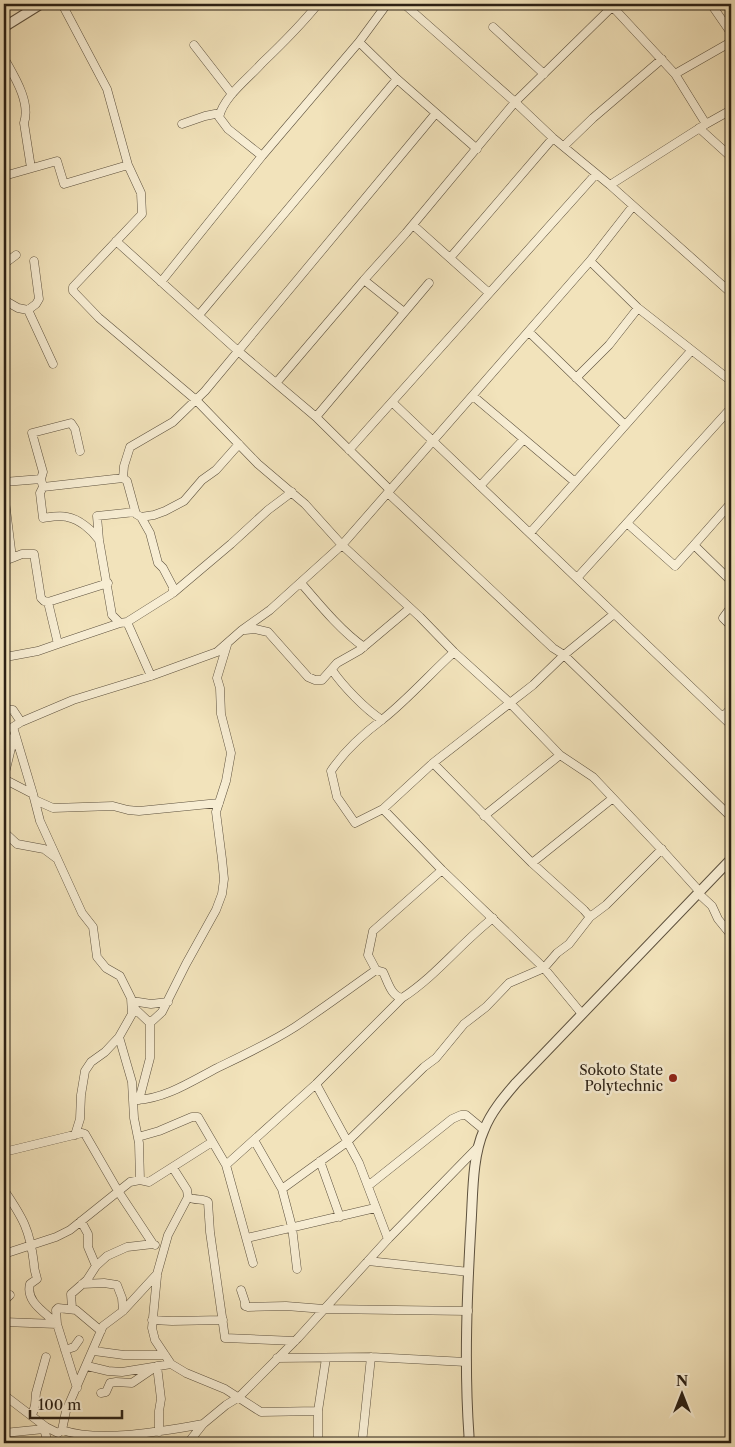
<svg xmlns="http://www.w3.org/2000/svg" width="735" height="1447" viewBox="0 0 735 1447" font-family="'Libre Caslon Text',serif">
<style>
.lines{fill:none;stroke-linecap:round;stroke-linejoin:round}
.minor-casing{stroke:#5d513e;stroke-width:9}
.tertiary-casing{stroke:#5d513e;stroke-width:11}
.minor{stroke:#f7edd3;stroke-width:8}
.tertiary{stroke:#f7edd3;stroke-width:9}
.poi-dot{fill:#8f2418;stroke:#f7edd3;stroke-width:2}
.labels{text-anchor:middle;stroke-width:5;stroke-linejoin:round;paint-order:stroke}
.poi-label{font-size:14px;fill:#2b2014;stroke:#f7edd3;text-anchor:end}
</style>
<rect width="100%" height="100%" fill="#f2e3bb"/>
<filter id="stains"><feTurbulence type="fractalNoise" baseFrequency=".004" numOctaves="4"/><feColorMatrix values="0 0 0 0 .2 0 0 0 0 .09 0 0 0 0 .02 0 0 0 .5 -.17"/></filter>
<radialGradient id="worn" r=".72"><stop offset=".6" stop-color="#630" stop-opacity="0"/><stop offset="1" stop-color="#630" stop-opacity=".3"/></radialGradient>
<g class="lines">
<defs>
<path id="minor" d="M62,4L107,89L128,165L141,193L142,214L73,287V291L99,318L196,400L258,464L305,504L342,545L420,617L454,652L509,702L560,755L593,777L663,851L700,892
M404,4L515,102L553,138L610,185L731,293
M610,4L675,74L706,124
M711,4L731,33
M493,27L544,74
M359,42L397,79L477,149
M194,45L232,94
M4,58C14,76 31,102 24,123L31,168
M675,74L731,42
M182,124L205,116L220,113
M699,128L731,157
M564,146L593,118L662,59
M262,156L228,129L219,117C224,96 248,79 262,63C282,44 301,25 318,4
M4,176L57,161L64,184L128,165
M610,185L706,124L731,110
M413,225L489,293
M116,241L238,351L316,417L390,490
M450,258L553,138
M590,261L638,308L731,381
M4,264L16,255
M364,280L404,312
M161,282L262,156L359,42L387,4
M4,300L18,308L28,310L53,364
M28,310L36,304L39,299L34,261
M199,315L397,79
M529,332L625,425
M576,378L609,345L638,308
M277,382L364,280L406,233L515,102L615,4
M473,396L575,482
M392,402L731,725
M316,417L429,283
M349,450L596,174
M123,478L127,481L136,514L141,517L154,515L165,511L184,501L202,480L216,470L239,444
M41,479L43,472L32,433L71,423L75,429L80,451
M4,482L41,479L43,487L123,478L124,466L130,447L173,422L205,391L436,113
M480,486L524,439
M43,487L40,493L43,518C50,517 60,515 67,517C79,519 92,530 99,540
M4,493L12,558L4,561
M388,493L553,648L564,655L731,817
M141,517L150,533L158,563L163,568L173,587V593
M628,524L675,566L694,545L731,581
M530,533L691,351
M694,545L731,503
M12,558L22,554H34L41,598L44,601L48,602L108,583
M577,578L731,408
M301,583C319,604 341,631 364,647
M48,602L58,644L120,623
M731,607L723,618L731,626
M127,622L120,623L112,615L99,540L97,516L135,512
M245,630L255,629L268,632L308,677L315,680H322L337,663L360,650L410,608
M454,652C430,674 408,699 383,719C363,734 345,750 331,771L337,797L355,823L383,809L442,870L544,968L582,1014
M11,656L38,651L58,644
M332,670C343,686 365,709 382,720
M151,676L127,622L173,593L231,544L268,510L292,492
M4,709L13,710L21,722L13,727L33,794L40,821L82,913L93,927L97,957L106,968L120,976L131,998L132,1014L119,1037L105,1052L91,1062L85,1071L81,1095L80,1119L75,1135
M723,717L731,708
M21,722L73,700L151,676L217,652L242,630L270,610L342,545L590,261L633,206
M433,763L532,863L584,910L590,917
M4,777L14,736
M4,779L33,794
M35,800L53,808L113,806L128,810L139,811L219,803
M383,809L433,763L533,685L564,655L614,614
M484,816L560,755
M4,832L17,844L44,849L56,858
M532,863L613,798
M442,870L373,931L368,955L376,970L383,972C388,982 391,996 402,998C436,976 461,943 493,918
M698,893L712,906L718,919L731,935
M132,1001L151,1004L168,1002
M132,1006L150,1023
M119,1037L132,1082L134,1118L139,1143L140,1180
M316,1084L359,1163L388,1239
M136,1100C165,1099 192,1081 217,1068C244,1055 270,1043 295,1027C322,1009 349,989 376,970
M139,1100L150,1058V1023L162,1012L186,964L216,910L222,894L224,879L222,859L216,812L226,781L231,753L221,714L220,688L217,678L227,645
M138,1137L159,1131L192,1117H198L226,1165L253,1263
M254,1140L282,1189L292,1227L297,1269
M4,1152L82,1133L85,1134L118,1191L153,1244
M320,1161L340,1217
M226,1165L316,1084L402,998
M368,1186L452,1119L461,1115H466L484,1130
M282,1189L347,1142L424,1067L436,1058L464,1024L486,1007L509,983L544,968L557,953L569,944L590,917L606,905L662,849
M4,1190C23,1218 30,1230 34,1264C34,1270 36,1274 37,1279L30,1284C25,1302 46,1313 57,1324L4,1322
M188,1197C195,1201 204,1198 208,1202L210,1232L225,1338L295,1341
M81,1221L88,1234V1247L96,1266
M247,1238L375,1208
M4,1254L56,1237L70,1230L130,1182L140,1180L149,1182L212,1142
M368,1261L469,1272
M157,1276L152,1328L155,1340L171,1364L186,1373L225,1389L261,1412L318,1411
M82,1284L104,1283L117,1285L122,1298L123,1311
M241,1290L245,1302V1306L248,1307L286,1306L324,1309L468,1311
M4,1301L10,1295
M72,1308L71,1294L87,1280L96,1266L107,1256L127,1247L153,1244L155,1245
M152,1320L172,1321L223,1320
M65,1350L74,1347L79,1340
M94,1351L124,1355H165
M277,1358L371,1357L466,1362
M87,1366L108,1371L122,1372L171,1364
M77,1388L57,1324L56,1310L58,1308L76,1310L101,1331
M101,1393L106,1392L110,1383L116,1382L132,1383L157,1366L161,1399L159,1411V1432
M4,1395L46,1427L58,1433L62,1430C100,1443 164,1431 203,1424
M32,1416L35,1405L36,1393L46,1357
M44,1429L48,1443
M62,1430L66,1411L103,1326L123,1311L157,1274L168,1235L188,1197L187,1190L173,1168
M4,1433L44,1429L46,1427
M188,1443L203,1424L226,1405L239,1397L298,1338L388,1239L478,1147
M318,1443V1411L326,1358
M362,1443L371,1357"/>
<path id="tertiary" d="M4,27L41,4
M468,1443L469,1436C464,1365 467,1294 471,1224C473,1194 472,1157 484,1130C491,1112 504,1097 516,1083L731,859"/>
</defs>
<!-- minor casing -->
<use href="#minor" class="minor-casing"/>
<!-- tertiary casing -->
<use href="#tertiary" class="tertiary-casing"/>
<!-- minor -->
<use href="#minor" class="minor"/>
<!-- tertiary -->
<use href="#tertiary" class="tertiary"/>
</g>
<!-- markers -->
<circle class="poi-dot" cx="673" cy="1078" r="5"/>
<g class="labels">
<!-- poi labels -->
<g class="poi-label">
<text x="663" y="1075">Sokoto State<tspan x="663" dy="16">Polytechnic</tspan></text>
</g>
</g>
<!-- margin -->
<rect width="735" height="1447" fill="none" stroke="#f2e3bb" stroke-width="20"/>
<rect x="5" y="5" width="725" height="1437" fill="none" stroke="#2b2014" stroke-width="2.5"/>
<rect x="10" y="10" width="715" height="1427" fill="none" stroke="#2b2014"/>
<!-- north arrow -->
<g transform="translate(682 1394)" stroke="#f7edd3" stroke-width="4" paint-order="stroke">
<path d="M0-4L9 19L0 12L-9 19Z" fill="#2b2014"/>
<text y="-8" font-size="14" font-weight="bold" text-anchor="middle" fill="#2b2014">N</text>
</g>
<!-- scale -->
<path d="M30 1410v8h92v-8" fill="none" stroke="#2b2014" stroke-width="2.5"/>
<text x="38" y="1410" font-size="15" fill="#2b2014" stroke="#f7edd3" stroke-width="4" paint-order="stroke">100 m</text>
<rect width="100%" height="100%" filter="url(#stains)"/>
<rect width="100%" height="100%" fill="url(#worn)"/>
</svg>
